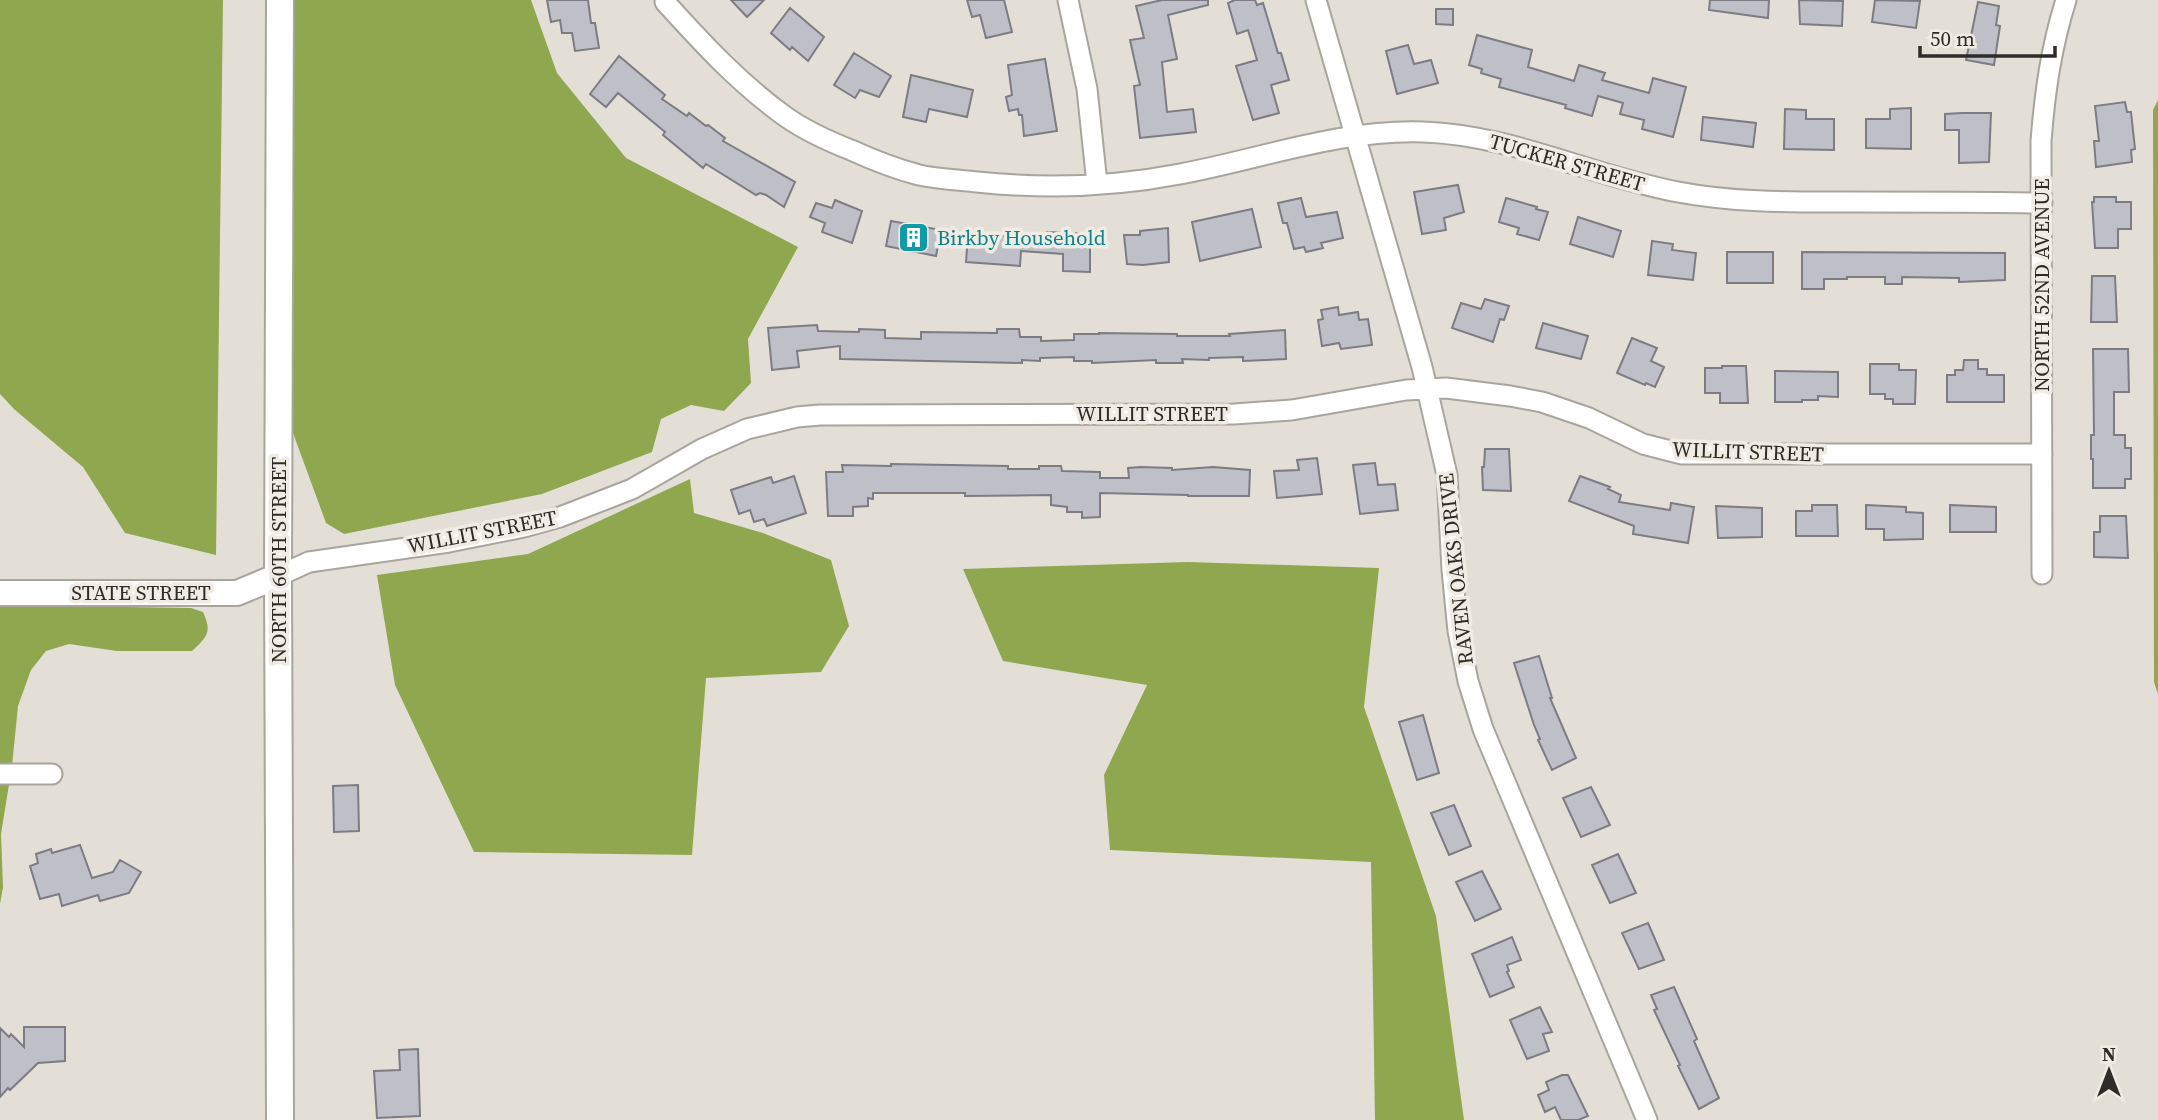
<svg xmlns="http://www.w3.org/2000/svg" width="2158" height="1120" viewBox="0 0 2158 1120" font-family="'Source Serif 4',serif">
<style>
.forest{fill:#8fa74f}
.building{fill:#bfbfc8;stroke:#7d7c84;stroke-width:2}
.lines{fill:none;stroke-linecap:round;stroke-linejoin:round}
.minor-casing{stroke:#a9a59d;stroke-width:23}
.tertiary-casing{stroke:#a9a59d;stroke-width:28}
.secondary-casing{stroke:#a9a59d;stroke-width:30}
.minor{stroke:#fff;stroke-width:19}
.tertiary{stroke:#fff;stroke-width:24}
.secondary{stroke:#fff;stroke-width:26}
.labels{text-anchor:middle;stroke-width:7;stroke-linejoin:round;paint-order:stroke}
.street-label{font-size:21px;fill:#2e2c29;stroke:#f0ece4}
.culture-label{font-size:21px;fill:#0d838f;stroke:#f0ece4;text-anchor:start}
</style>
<rect width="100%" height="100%" fill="#e3dfd7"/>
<!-- forest -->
<path class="forest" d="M0,0H223L216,555L125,533L83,467L15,410L0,394Z
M292,0H531L557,73L626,158L798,247L748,339L751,383L724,411L691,405L661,419L652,452L542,494L344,534L326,523L293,433Z
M2158,100V694L2154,682L2153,110Z
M690,479L694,513L763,533L831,560L849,626L821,672L706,678L692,855L474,852L395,685L377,575L528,554Z
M1188,562L1379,568L1364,707L1436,916L1464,1120H1375L1371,862L1110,850L1104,775L1147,685L1003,661L963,569Z
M0,605L191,608L203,612C212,632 208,636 192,651H117L69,644L46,651L31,670L18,706L12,766L1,834L3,887L0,904Z"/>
<!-- building -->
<path class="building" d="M547,0H588L591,23H595L599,48L575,51L572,33H562L560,20L551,22Z
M731,0H764L747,17Z
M967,0H1004L1012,32L986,38L980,15L972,17Z
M1162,0H1208V5L1168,15L1177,59L1162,62L1167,112L1193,109L1196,132L1140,138L1134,86L1140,85L1130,40L1144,38L1136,6Z
M1235,0H1255L1257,5L1263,3L1278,53H1281L1289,80L1271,85L1279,113L1253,120L1236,66L1257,60L1248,30L1237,34L1228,3Z
M1710,0H1769L1768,18L1709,10Z
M1799,0L1843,1L1842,26L1800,24Z
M1875,0L1920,1L1916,28L1872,22Z
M1978,2L1999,6L1996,25L2000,26L1994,65L1966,60Z
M790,8L824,37L808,61L792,47L790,50L771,33Z
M1436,9H1453V25L1436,24Z
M1477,35L1532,50L1528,67L1574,81L1579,65L1605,73L1602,80L1649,93L1653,78L1686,87L1673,137L1642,129L1644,120L1620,114L1623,103L1598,96L1592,116L1565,108L1566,105L1499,87L1501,79L1481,73L1482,69L1469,65Z
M1408,45L1414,64L1431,60L1438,83L1397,94L1386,51Z
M854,53L891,76L879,97L860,90L855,98L834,85Z
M619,56L665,95L662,99L687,116L689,113L706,126L708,125L725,138L723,141L795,182L784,207L766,195L760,193L756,195L706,164L703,168L663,135L665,132L618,93L606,107L590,94Z
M1045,59L1057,131L1024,136L1022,115H1019L1018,109L1009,111L1006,97L1012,95L1008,65Z
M911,75L973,90L967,117L929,109L926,122L903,117Z
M2125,102L2127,112H2131L2135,149L2131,150L2132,162L2096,167L2094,141H2099L2095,106Z
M1911,108V149L1866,148V119H1890V109Z
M1785,109L1806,110V119H1834V150L1784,149Z
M1962,113H1991L1989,162L1959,163V130H1945V114Z
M1703,117L1756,123L1753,147L1701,140Z
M1458,185L1464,212L1444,218L1446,230L1422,234L1414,192Z
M2094,197H2116V202H2131V229H2118V248H2095L2092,202H2094Z
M1301,198L1306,217L1337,212L1343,238L1321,243L1323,248L1306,252L1304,247L1294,249L1287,223H1283L1278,203Z
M1506,198L1537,207L1536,209L1548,212L1539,240L1517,234L1519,228L1499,222Z
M835,200L862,211L852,243L822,232L825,223L810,217L816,203L832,208Z
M1252,209L1261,247L1200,261L1192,222Z
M1578,217L1621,231L1613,257L1570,244Z
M891,221L941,230L936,256L886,246Z
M1168,228L1169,262L1143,265L1127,264L1124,235H1140V231Z
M1047,232L1090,234V272L1063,271V254L1021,251L1020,266L966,262L968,234L1047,239Z
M1652,241L1673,244L1672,250L1696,253L1693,280L1648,275Z
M1727,252H1773V283H1727Z
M1802,252L2005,253V280L1959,282V278L1902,277V284H1885V277H1847V279H1824V289H1802Z
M2092,276H2115L2117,322H2091Z
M1485,299L1509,306L1504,320L1500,319L1493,342L1452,328L1461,303L1481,309Z
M1338,307L1339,315L1358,312L1359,320L1368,319L1372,345L1341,349L1339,343L1322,346L1318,320L1323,319L1321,310Z
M1543,323L1588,336L1581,359L1536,348Z
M817,325L818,331L859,332V329L885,330V338L921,339V332L997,333V329H1019L1020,337H1041V341L1074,340V334H1099V333L1177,334V336H1230L1229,334L1285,330L1286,359L1243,361V357L1209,358V360L1182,359L1183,363H1156V360L1092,363V361H1074V357L1040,358V361L1022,360V363L840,359V346L797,351L799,367L772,370L768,328Z
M1632,338L1657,348L1651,361L1664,367L1655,387L1646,383L1645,385L1617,373Z
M2093,349H2128L2129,392H2114V435H2125V448H2131V479H2125V488H2093V459H2091V435H2094Z
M1964,360H1978V369H1987V375H2004V402H1947V375H1955V370H1963Z
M1870,364H1899V370H1916L1915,404H1893V399H1885V394H1870Z
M1722,366H1746L1748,403H1720V393H1705V368H1722Z
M1775,371L1838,372V397L1818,396V400H1802V402H1775Z
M1485,449H1509L1511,491L1483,490L1482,467H1484Z
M1317,458L1322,494L1277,498L1274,471L1299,470L1297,460Z
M1375,463L1378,485L1395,484L1398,510L1360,514L1353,465Z
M891,464L1008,466V469H1039V466H1061L1062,471L1100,472V478H1129L1128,468L1141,467L1172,468V470L1213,467L1250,470L1249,496H1188V495L1100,493V517L1082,518V512H1067V507L1051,505V495L965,496V493H873V499L868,498V506L853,507V516H828L826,472H843L842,465L891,466Z
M794,476L806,513L767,526L764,519L754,522L750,510L739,514L731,490L771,477L773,483Z
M1580,476L1610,487L1608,489L1621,495L1619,502L1670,510L1671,503L1694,507L1688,543L1633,534L1634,526L1569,501Z
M1812,505H1837L1838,536H1796V511H1812Z
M1866,505L1906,507V512L1923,513V539L1884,540V529H1866Z
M1950,505L1996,507V532H1950Z
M1716,506L1762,508V537L1718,538Z
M2100,516H2126L2128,558L2094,557V532H2100Z
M1539,656L1552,698H1550L1576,758L1552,770L1538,740L1540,739L1534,725L1514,663Z
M1423,715L1439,773L1417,780L1399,722Z
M358,785L359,831L334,832L333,786Z
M1591,787L1610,825L1581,837L1563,798Z
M1454,805L1471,846L1449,855L1431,813Z
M80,845L92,878L113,872L120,860L141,872L129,893L100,901L98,895L62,906L59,894L40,899L30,866L38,863L36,854L51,849L52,853Z
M1618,854L1636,893L1610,903L1592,865Z
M1482,871L1501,909L1475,921L1456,882Z
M1648,923L1664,960L1639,969L1622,933Z
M1512,937L1521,960L1507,965L1509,971L1507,972L1514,987L1490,997L1472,954Z
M1674,987L1697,1039L1694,1041L1719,1098L1699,1109L1678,1066L1680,1065L1654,1010L1657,1009L1651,995Z
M1540,1007L1552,1032L1543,1034L1549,1051L1527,1059L1510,1020Z
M24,1027H65V1061L38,1063L10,1090L8,1088L0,1097V1028L9,1037L11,1034L24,1047Z
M418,1049L420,1116L377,1118L374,1071L400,1070L399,1050Z
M1562,1075H1568L1588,1116L1578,1120H1561L1555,1107L1545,1112L1538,1095L1549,1090L1546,1082Z"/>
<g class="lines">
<defs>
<path id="minor" d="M1068,0L1087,89L1097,184
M1316,0L1422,367L1447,475L1452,570L1458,631L1468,681L1483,729L1647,1120
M665,2C703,44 740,84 786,117C806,131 828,141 851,150C873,160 896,169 919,175C938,179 958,180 977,182C1045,189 1113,187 1180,174C1261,159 1340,129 1424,132C1512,135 1592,176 1678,192C1736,203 1794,202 1852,202C1915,202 1979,202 2042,203
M2042,574L2041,141C2045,91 2051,48 2066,0
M278,576L309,562L449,542L524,527L560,517L632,489L702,449L747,429L797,417L820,415L1234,414L1292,410L1406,390L1446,388L1510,396L1542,402L1589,418L1643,444L1682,454H2042
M0,774H52"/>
<path id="tertiary" d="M0,593H237L278,576"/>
<path id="secondary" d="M280,1120L278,576L280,0"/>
</defs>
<!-- minor casing -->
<use href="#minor" class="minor-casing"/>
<!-- tertiary casing -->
<use href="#tertiary" class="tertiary-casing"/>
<!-- secondary casing -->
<use href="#secondary" class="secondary-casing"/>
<!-- minor -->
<use href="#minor" class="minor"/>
<!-- tertiary -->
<use href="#tertiary" class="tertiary"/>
<!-- secondary -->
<use href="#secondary" class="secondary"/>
</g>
<!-- icons -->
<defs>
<symbol id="building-square" viewBox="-11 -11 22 22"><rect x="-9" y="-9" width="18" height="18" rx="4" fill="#0f9aa8" stroke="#f0ece4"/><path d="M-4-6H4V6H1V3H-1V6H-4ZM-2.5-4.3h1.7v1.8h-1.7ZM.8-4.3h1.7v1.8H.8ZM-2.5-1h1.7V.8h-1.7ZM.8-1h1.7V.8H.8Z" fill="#fff"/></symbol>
</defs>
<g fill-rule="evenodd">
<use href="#building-square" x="896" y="220" width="35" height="35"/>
</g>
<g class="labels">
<!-- street labels -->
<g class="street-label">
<text transform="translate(1567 163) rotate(16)" y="7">TUCKER STREET</text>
<text transform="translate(2042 285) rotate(-90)" y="7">NORTH 52ND AVENUE</text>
<text x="1152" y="421">WILLIT STREET</text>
<text transform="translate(1748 452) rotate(2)" y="7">WILLIT STREET</text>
<text transform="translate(482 532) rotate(-11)" y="7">WILLIT STREET</text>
<text transform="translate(279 560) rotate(-90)" y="7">NORTH 60TH STREET</text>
<text transform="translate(1456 569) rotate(-96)" y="7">RAVEN OAKS DRIVE</text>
<text x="141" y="600">STATE STREET</text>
</g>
<!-- culture labels -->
<g class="culture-label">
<text x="937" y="245">Birkby Household</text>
</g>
</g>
<!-- north arrow -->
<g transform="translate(2109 1071)" stroke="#f0ece4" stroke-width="5" paint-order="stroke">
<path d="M0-5L12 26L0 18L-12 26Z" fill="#2e2c29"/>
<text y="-10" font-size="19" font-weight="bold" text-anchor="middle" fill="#2e2c29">N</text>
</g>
<!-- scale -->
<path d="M1920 46v10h135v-10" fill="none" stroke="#2e2c29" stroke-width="3.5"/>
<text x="1930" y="46" font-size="21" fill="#2e2c29" stroke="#f0ece4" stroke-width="5" paint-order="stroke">50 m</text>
</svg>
